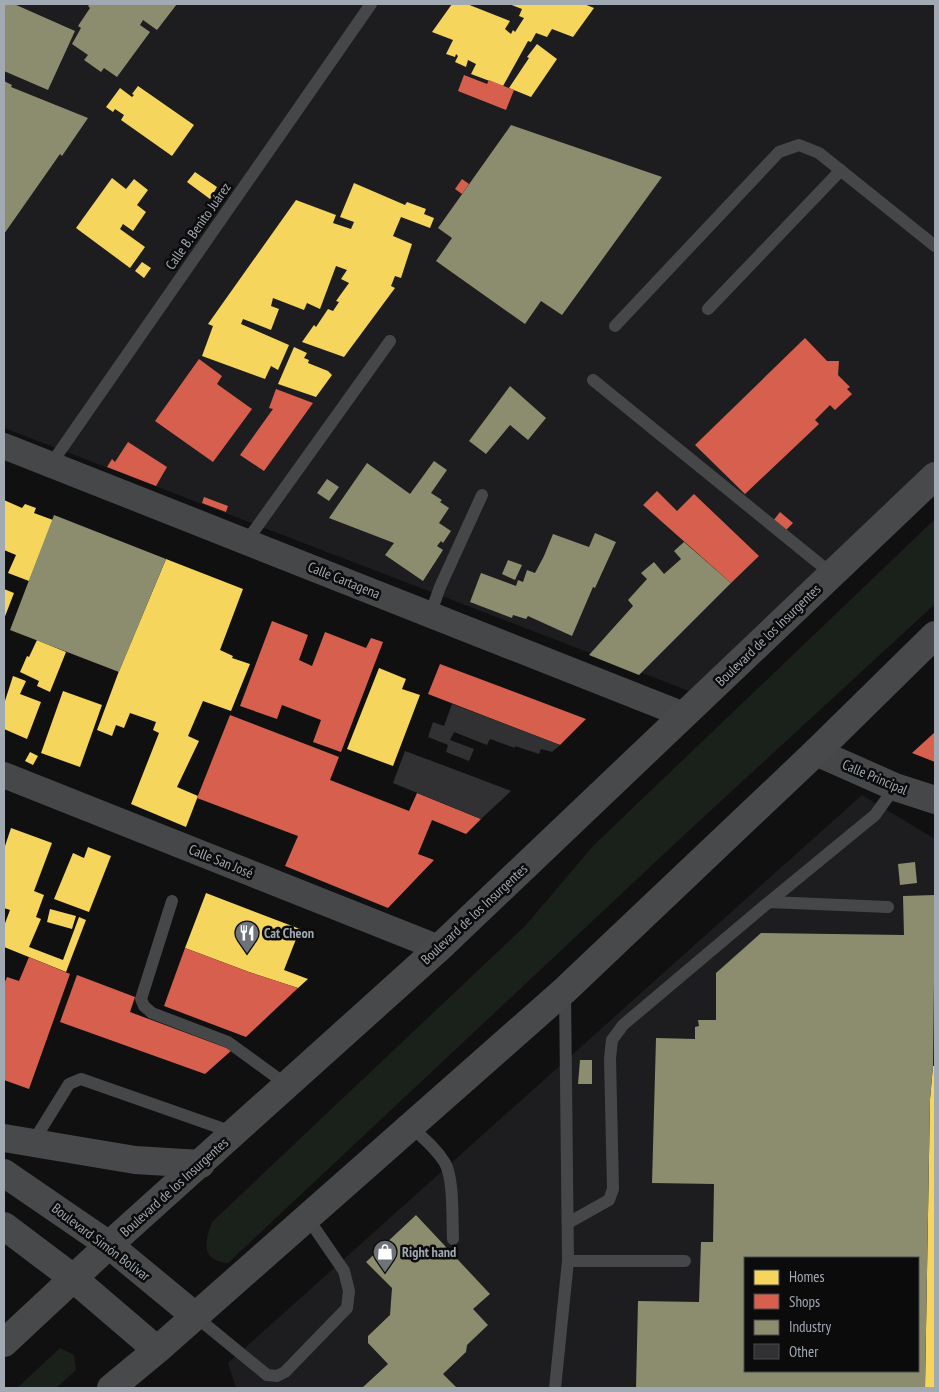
<svg xmlns="http://www.w3.org/2000/svg" width="939" height="1392" viewBox="0 0 939 1392" font-family="'PT Sans Narrow',sans-serif">
<style>
.built{fill:#1d1d1f;fill-rule:evenodd}
.green{fill:#1a211b}
.homes{fill:#f6d55c}
.shops{fill:#d6604d}
.industry{fill:#8c8c6e;fill-rule:evenodd}
.building{fill:#313133}
.lines{fill:none;stroke-linecap:round;stroke-linejoin:round}
.service{stroke:#454749;stroke-width:12}
.minor{stroke:#454749;stroke-width:26}
.tertiary{stroke:#454749;stroke-width:28}
.primary{stroke:#47494b;stroke-width:28}
.labels{text-anchor:middle;stroke-width:5;stroke-linejoin:round;paint-order:stroke}
.street-label{font-size:14px;fill:#a1a9b2;stroke:#0b0b0c}
.poi-label{font-size:14px;font-weight:bold;fill:#a1a9b2;stroke:#0b0b0c;text-anchor:start}
</style>
<rect width="100%" height="100%" fill="#101011"/>
<!-- built -->
<path class="built" d="M4,4H935V470L697,694L4,428Z
M862,795L935,839V1193L928,1388H236L228,1363ZM745,1258H918V1371H745Z"/>
<!-- green -->
<path class="green" d="M935,519V604L683,836L228,1263C200,1260 205,1242 212,1222L526,925L594,845Z
M60,1348L74,1355L76,1370L56,1388H17Z"/>
<!-- homes -->
<path class="homes" d="M452,4H467L510,21L505,29L511,34L513,30L515,32L524,18L519,16L522,9L509,4H584L594,8L573,37L552,29L547,37L536,33L531,42L528,41L503,86L471,74L476,64L468,60L466,67L455,62L458,56L456,54L455,57L446,54L453,40L432,32Z
M537,44L557,59L531,97L509,88L529,58L527,57Z
M138,86L194,125L172,156L121,120L124,115L115,109L113,112L106,107L120,88L132,97L134,95L132,94Z
M195,172L217,187L210,199L187,182Z
M112,178L126,189L134,179L148,190L137,205L146,212L133,231L123,224L120,229L145,247L130,268L76,228Z
M354,183L405,205L407,202L426,209L424,214L434,218L430,228L401,217L393,236L412,244L401,278L395,276L391,286L395,288L344,357L302,342L314,325L316,327L328,309L333,311L339,302L336,301L349,283L341,279L347,270L336,266L320,309L307,303L304,310L273,298L271,306L279,309L271,330L243,319L241,324L289,345L278,370L271,366L265,379L202,356L213,326L208,324L296,200L336,215L333,223L351,229L354,222L340,217Z
M142,262L151,268L144,278L135,271Z
M294,347L307,353L304,358L309,360L308,363L328,371L332,375L316,397L278,384Z
M4,500L22,508L25,504L36,508L34,513L53,520L29,581L8,573L16,555L4,550Z
M166,559L243,589L220,650L233,656L232,658L250,664L231,711L203,701L188,736L199,741L177,787L198,796L186,827L131,804L159,733L153,730L156,722L130,713L124,728L116,725L112,736L97,730L119,671Z
M4,589L14,593L4,619Z
M37,640L66,652L50,692L37,686L39,681L20,672L27,656L29,657Z
M379,668L406,679L402,689L420,695L393,766L347,749Z
M13,676L26,681L20,694L41,702L27,739L4,729V704Z
M63,691L102,705L80,767L41,753Z
M30,752L38,756L33,765L25,761Z
M11,828L52,843L34,891L44,895L36,917L41,919L29,947L63,960L79,917L86,920L66,972L4,947V926L10,910L4,908V849Z
M88,847L111,856L89,912L54,899L73,853L84,858Z
M206,893L300,929L284,970L308,979L298,988L249,972L185,948Z
M50,909L76,916L72,929L47,922Z
M933,1066H935V1388H925L930,1099Z"/>
<!-- shops -->
<path class="shops" d="M464,75L487,84L489,80L514,90L506,110L458,91Z
M462,179L469,184L462,194L455,189Z
M805,338L827,361H839L838,375L850,387L847,389L852,394L835,410L830,405L815,420L819,424L745,494L695,445Z
M199,359L222,376L217,384L252,409L213,462L155,421Z
M276,389L313,403L264,471L240,455L273,409L269,408Z
M128,442L167,467L156,486L107,467L112,459L115,462Z
M657,491L677,511L694,494L759,556L731,583L643,505Z
M204,497L228,506L226,512L202,503Z
M780,512L793,523L784,532L773,521Z
M272,621L308,635L299,660L312,666L325,632L366,648L371,638L383,642L341,752L313,742L321,720L282,705L277,719L240,706Z
M440,664L586,719L560,745L428,694Z
M230,715L339,757L330,780L409,811L417,793L481,819L466,834L432,820L418,854L434,860L388,908L285,866L298,836L197,798Z
M935,732V762L912,753Z
M185,948L249,972L298,988L246,1037L164,1006Z
M29,957L70,974L29,1089L4,1080V984L7,977L19,981Z
M77,975L135,997L130,1012L232,1050L205,1074L60,1022Z"/>
<!-- industry -->
<path class="industry" d="M4,4H14L75,31L48,90L4,71Z
M90,4H177L157,30L143,20L140,25L150,32L117,77L104,68L101,72L84,60L88,55L72,44L81,28L78,26L90,8L88,6Z
M4,81L12,85L11,87L88,118L62,156L60,154L4,234Z
M511,125L662,177L562,315L541,301L525,324L436,261L452,238L438,228Z
M510,386L546,418L528,440L510,425L486,454L469,441Z
M434,461L447,470L431,493L442,500L440,502L449,508L439,523L451,531L443,543L441,541L437,546L443,550L423,581L385,555L394,543L329,518L367,463L410,494Z
M327,479L339,487L329,501L317,493Z
M54,515L166,559L119,672L10,630Z
M595,533L616,542L595,588L593,587L572,636L528,616L526,619L513,615L512,618L470,602L481,573L516,586L518,580L523,582L527,570L535,573L544,556L553,534L589,547Z
M684,542L731,583L639,675L589,655L633,606L628,600L647,579L641,573L654,562L664,574L681,559L674,551Z
M508,560L522,565L515,580L502,574Z
M915,862L917,883L900,885L898,864Z
M935,895L933,1066L930,1099L925,1388H636L638,1301L699,1302L701,1242H713L714,1184L652,1183L656,1038L695,1039V1027L699,1026L698,1020H716V973L761,933L904,935L903,896ZM745,1258H918V1371H745Z
M580,1060H592V1084H578Z
M416,1215L490,1294L473,1309L488,1325L467,1345L466,1352L443,1374L457,1388H362L388,1364L368,1343V1336L390,1315L392,1288L366,1262Z"/>
<!-- building -->
<path class="building" d="M452,704L521,730L560,745L552,752L541,749L539,754L515,746V748L490,739L487,745L454,732L450,740L474,749L469,761L446,752L448,745L428,737L433,722L444,726Z
M405,751L448,767L511,791L481,819L393,783Z"/>
<g class="lines">
<!-- service -->
<path class="service" d="M708,309L841,170
M615,326L779,152L799,145L819,153L935,246
M593,380L832,574
M51,464L371,4
M246,542L390,341
M430,615L440,587L482,495
M172,901L141,999L144,1006L152,1013L228,1042L287,1085
M769,902L888,907
M410,1126C422,1137 436,1148 445,1163C454,1179 452,1219 453,1239
M33,1142L69,1084L81,1079L235,1133
M568,1223L609,1200L613,1189L610,1058L612,1040L623,1025L769,902L875,815L895,787
M568,1261H685
M195,1316L267,1375L277,1376L285,1372L347,1308L349,1291L344,1271L307,1217
M555,1388L568,1261L565,991"/>
<!-- minor -->
<path class="minor" d="M4,446L684,715
M4,775L439,948"/>
<!-- tertiary -->
<path class="tertiary" d="M816,752L895,787L935,800"/>
<!-- primary -->
<path class="primary" d="M4,1138L135,1160L201,1164
M4,1173L109,1245L195,1316
M4,1226L73,1278L157,1350
M4,1343L109,1245L439,948L935,476
M111,1388L157,1350L565,990L816,752L935,635"/>
</g>
<!-- icons -->
<defs>
<symbol id="restaurant-pin" viewBox="-11 -11 22 30"><path d="M0 17L-7.5 6A9.5 9.5 0 1 1 7.5 6Z" fill="#6e737a" stroke="#0b0b0c"/><path d="M-5-6h1v4h1v-4h1v4h1v-4h1v5L-1.5 .5V6h-2V.5L-5-1ZM5-6V6H3V1.5H1.5Q1.5-4 5-6Z" fill="#fff"/></symbol>
<symbol id="shop-pin" viewBox="-11 -11 22 30"><path d="M0 17L-7.5 6A9.5 9.5 0 1 1 7.5 6Z" fill="#6e737a" stroke="#0b0b0c"/><path d="M-5-2.5h2.3a2.7 3.5 0 0 1 5.4 0H5L5.5 6h-11ZM-1.5-2.5h3a1.5 2.3 0 0 0-3 0Z" fill="#fff"/></symbol>
</defs>
<g fill-rule="evenodd">
<use href="#restaurant-pin" x="233" y="919" width="28" height="38"/>
<use href="#shop-pin" x="371" y="1238" width="28" height="38"/>
</g>
<g class="labels">
<!-- street labels -->
<g class="street-label">
<text transform="translate(198 226) rotate(-55)" y="5">Calle B. Benito Juárez</text>
<text transform="translate(344 580) rotate(22)" y="5">Calle Cartagena</text>
<text transform="translate(768 635) rotate(-44)" y="5">Boulevard de los Insurgentes</text>
<text transform="translate(875 777) rotate(23)" y="5">Calle Principal</text>
<text transform="translate(221 861) rotate(22)" y="5">Calle San José</text>
<text transform="translate(474 914) rotate(-43)" y="5">Boulevard de los Insurgentes</text>
<text transform="translate(174 1187) rotate(-42)" y="5">Boulevard de los Insurgentes</text>
<text transform="translate(101 1242) rotate(37)" y="5">Boulevard Simón Bolívar</text>
</g>
<!-- poi labels -->
<g class="poi-label">
<text x="264" y="938">Cat Cheon</text>
<text x="402" y="1257">Right hand</text>
</g>
</g>
<!-- border -->
<rect width="939" height="1392" fill="none" stroke="#a1a9b2" stroke-width="10"/>
<!-- legend -->
<rect x="744" y="1257" width="175" height="115" fill="#0b0b0c" stroke="#474a4e"/>
<rect x="754" y="1270" width="25" height="15" fill="#f6d55c" stroke="#474a4e"/>
<text x="789" y="1282" font-size="15" fill="#a1a9b2">Homes</text>
<rect x="754" y="1294" width="25" height="15" fill="#d6604d" stroke="#474a4e"/>
<text x="789" y="1307" font-size="15" fill="#a1a9b2">Shops</text>
<rect x="754" y="1320" width="25" height="15" fill="#8c8c6e" stroke="#474a4e"/>
<text x="789" y="1332" font-size="15" fill="#a1a9b2">Industry</text>
<rect x="754" y="1344" width="25" height="15" fill="#313133" stroke="#474a4e"/>
<text x="789" y="1357" font-size="15" fill="#a1a9b2">Other</text>
</svg>
